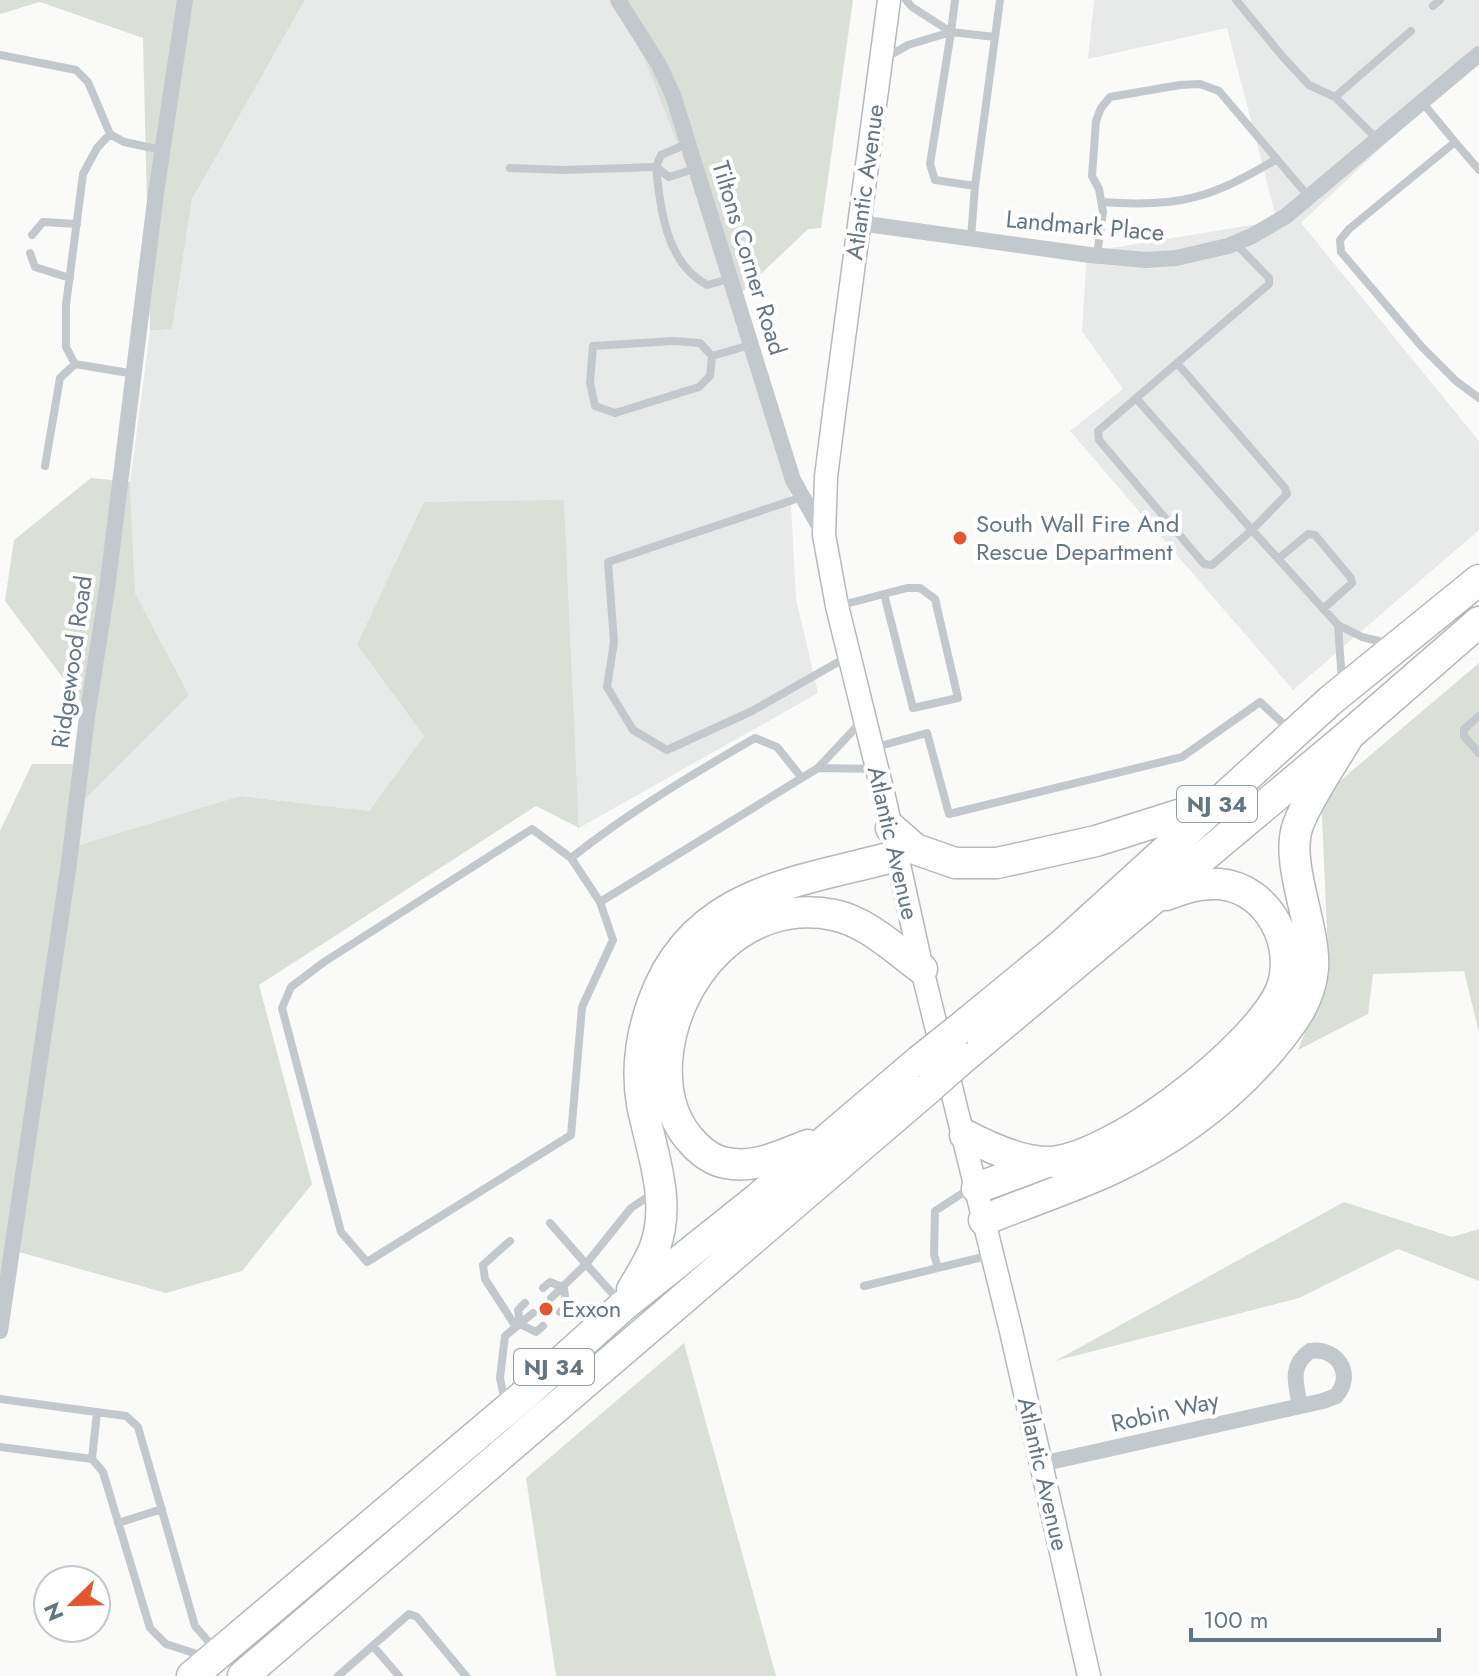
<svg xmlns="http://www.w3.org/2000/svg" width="1479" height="1676" viewBox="0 0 1479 1676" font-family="Jost,sans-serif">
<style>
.built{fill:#e8e9e9}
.green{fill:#dadfd7}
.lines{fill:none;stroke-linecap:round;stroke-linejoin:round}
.secondary-casing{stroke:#b3babf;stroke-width:25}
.highway-casing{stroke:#b4b9bd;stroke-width:33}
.lane{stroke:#c3c8cc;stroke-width:8}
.street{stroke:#c3c8cc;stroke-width:16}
.secondary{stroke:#fff;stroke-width:22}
.highway{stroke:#fff;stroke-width:30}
.highway-bridge-casing{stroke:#b4b9bd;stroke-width:33;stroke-linecap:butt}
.highway-bridge{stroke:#fff;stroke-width:30}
.poi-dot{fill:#e4572e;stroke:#fff;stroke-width:3}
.labels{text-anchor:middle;stroke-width:8;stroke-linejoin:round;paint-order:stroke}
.shield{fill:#fff;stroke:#939fa8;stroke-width:2}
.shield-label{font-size:22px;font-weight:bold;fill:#657683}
.street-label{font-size:24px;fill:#657683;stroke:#fff}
.poi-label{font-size:24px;fill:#657683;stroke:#fff;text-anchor:start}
</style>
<rect width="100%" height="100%" fill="#fafaf8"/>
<!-- built -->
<path class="built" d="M305,0H615L627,14L737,297L789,467L796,599L818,693L579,828L564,501L357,645L424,736L369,811L240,796L76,847L82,802L189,695L135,593L130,482L150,331L172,329L192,199Z
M1094,0H1479V56L1301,223L1479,441V530L1293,690L1070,431L1123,389L1082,331L1087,252L1277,221L1227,28L1088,59Z"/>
<!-- green -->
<path class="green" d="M0,0H305L192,199L172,329L150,331L143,38L40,2L0,14Z
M615,0H853L821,228L808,229L737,297L627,14Z
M91,478L130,482L135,593L189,695L82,802L77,846L240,796L369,811L424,736L357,645L424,502L564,500L579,828L536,806L259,985L312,1184L242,1271L166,1293L19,1252L0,1278V831L32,764H87L94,719L5,601L14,540Z
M1479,663V1033L1464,971L1373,974L1368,1014L1298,1050L1329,972L1321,797Z
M1344,1202L1452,1237L1479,1229V1281L1398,1249L1299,1298L1055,1361Z
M684,1343L776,1676H556L526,1478Z"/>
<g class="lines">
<defs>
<path id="secondary" d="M889,0L836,398L826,477L824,535L837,606L885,801L922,969L1011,1331L1089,1676"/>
<path id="highway" d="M891,828L915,849L955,863H997L1096,841L1210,805
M958,1030L1064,943L1331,700L1479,580
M963,1058L1349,735L1479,622
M965,1135C988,1147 1018,1161 1045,1162C1108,1164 1257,1047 1281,990C1298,946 1269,888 1219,884C1199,883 1185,888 1166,895
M808,1145C781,1155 756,1169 726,1163C714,1161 704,1154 695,1145C672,1122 665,1093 667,1061C673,978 744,896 834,915C867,922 895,949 922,969
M977,1188L1047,1162
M984,1220C1027,1202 1072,1188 1114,1168C1174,1140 1229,1099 1272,1048C1292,1024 1310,1001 1313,969C1316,926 1284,863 1298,825C1308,798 1334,761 1349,735
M632,1290C640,1276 649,1263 655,1247C672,1200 651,1151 642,1104C636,1069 641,1035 653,1002C693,890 796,883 896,856
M192,1676L522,1397L623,1306L757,1199L919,1061
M243,1676L929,1088"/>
</defs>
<!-- secondary casing -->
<use href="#secondary" class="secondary-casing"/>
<!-- highway casing -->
<use href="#highway" class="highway-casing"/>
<!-- lane -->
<path class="lane" d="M955,0L951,32L995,37
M1236,0L1283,57L1309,85L1335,97L1411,31
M1433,6L1440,0
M951,32L930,164L935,180L975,186
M0,55L76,70L88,82L110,134L124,142L162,150
M885,58L908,45L951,32L912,7L906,0
M1335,97L1377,139
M1422,102L1455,142L1349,229L1340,240L1341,252L1422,347L1456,381L1479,398
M110,134L97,148L83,174L66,305V347L75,364L135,374
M1455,142L1479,170
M689,143L661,155L656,167L669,177L697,168
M510,168L564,170L656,167C660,208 666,263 707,285L729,279
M1102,202C1179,208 1211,198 1277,159
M32,235L43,222L77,224
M971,238L975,186L1000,0
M1235,243L1269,278V284L1177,363L1285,488L1287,494L1252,530L1338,625
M30,253L35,267L70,278
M1097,255L1103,212L1099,189L1092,176L1096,121L1101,108L1110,97L1180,85L1200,84L1219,91L1309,197
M674,341L700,343L712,356L710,376L699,387L615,413L595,406L590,383L593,346Z
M712,356L750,345
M1136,398L1252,530L1212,565L1204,564L1099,440L1098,431L1177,363
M45,466L60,378L75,364
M802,497L608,562L614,642L607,687L633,730L667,750L752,711L847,657
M1278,559L1308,534L1315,535L1351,578L1352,583L1323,609
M838,606L907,588H920L935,599L958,698L913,708L884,594
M1342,682L1338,625L1362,637L1387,643
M1479,716L1464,729V736L1479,753
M861,722L818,768L877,769
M873,748L927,733L949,814L1182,757L1260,702L1291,731
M571,858C629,812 691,775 755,738L777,747L802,778
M600,902L613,940L582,1007L571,1135L367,1262L341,1232L282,1008L291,987L324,962L532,829L571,858L600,902L818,768
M550,1223L586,1264L631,1208L655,1192
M510,1241L483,1265L485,1279L516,1327
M938,1267L934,1255L935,1211L972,1187
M864,1286L991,1255
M543,1288L550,1282L564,1288L566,1306L560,1312
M551,1298L586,1264L620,1302
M525,1303L518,1310L520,1324L536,1332L543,1326
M0,1399L126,1416L138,1427L195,1626L214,1648
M505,1402L500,1378L505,1336L533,1313
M0,1447L92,1459L103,1472L150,1628L166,1644L197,1654L203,1660
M92,1459L97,1412
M118,1523L162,1509
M373,1646L399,1676
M338,1676L409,1614L417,1617L466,1676"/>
<!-- street -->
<path class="street" d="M618,0L659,65L673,95L793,480L823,533
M859,223L1090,255L1146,260L1176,258L1228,246L1252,236L1286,216L1479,54
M0,1331L69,863L87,717L107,589L156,193L185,0
M1041,1464L1323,1401L1336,1396C1355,1374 1337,1347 1310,1351C1289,1366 1296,1384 1300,1406"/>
<!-- secondary -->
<use href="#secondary" class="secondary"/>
<!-- highway -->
<use href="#highway" class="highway"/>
<defs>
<path id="highway-bridge" d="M919,1061L958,1030
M929,1088L963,1058"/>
</defs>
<!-- highway-bridge casing -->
<use href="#highway-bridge" class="highway-bridge-casing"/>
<!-- highway-bridge -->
<use href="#highway-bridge" class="highway-bridge"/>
</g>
<!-- markers -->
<g class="poi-dot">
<circle cx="960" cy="538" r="8"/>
<circle cx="546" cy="1309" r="8"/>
</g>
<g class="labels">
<!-- shield labels -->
<g class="shield">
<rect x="1177" y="786" width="80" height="36" rx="6"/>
<rect x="514" y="1349" width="80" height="36" rx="6"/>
</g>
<g class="shield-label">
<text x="1217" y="812">NJ 34</text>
<text x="554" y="1375">NJ 34</text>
</g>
<!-- street labels -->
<g class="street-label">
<text transform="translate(865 182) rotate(-82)" y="8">Atlantic Avenue</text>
<text transform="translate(1085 226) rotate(5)" y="8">Landmark Place</text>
<text transform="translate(749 258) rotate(73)" y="8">Tiltons Corner Road</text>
<text transform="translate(72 662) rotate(-82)" y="8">Ridgewood Road</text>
<text transform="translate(893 843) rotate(77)" y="8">Atlantic Avenue</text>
<text transform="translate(1165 1412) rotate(-13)" y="8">Robin Way</text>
<text transform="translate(1043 1474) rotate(77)" y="8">Atlantic Avenue</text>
</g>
<!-- poi labels -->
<g class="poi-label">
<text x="976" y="532">South Wall Fire And<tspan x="976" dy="28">Rescue Department</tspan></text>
<text x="562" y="1317">Exxon</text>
</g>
</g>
<!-- north arrow -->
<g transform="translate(72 1604) rotate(247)"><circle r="38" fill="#ffffff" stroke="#c1c8cd" stroke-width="2"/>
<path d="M0-6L14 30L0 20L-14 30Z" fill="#e4572e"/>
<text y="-12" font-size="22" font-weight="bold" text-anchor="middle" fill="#657683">N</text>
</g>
<!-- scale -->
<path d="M1191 1628v12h248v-12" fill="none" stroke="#657683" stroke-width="4"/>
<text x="1203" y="1628" font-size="24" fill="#657683" stroke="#ffffff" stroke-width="6" paint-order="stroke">100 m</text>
</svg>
